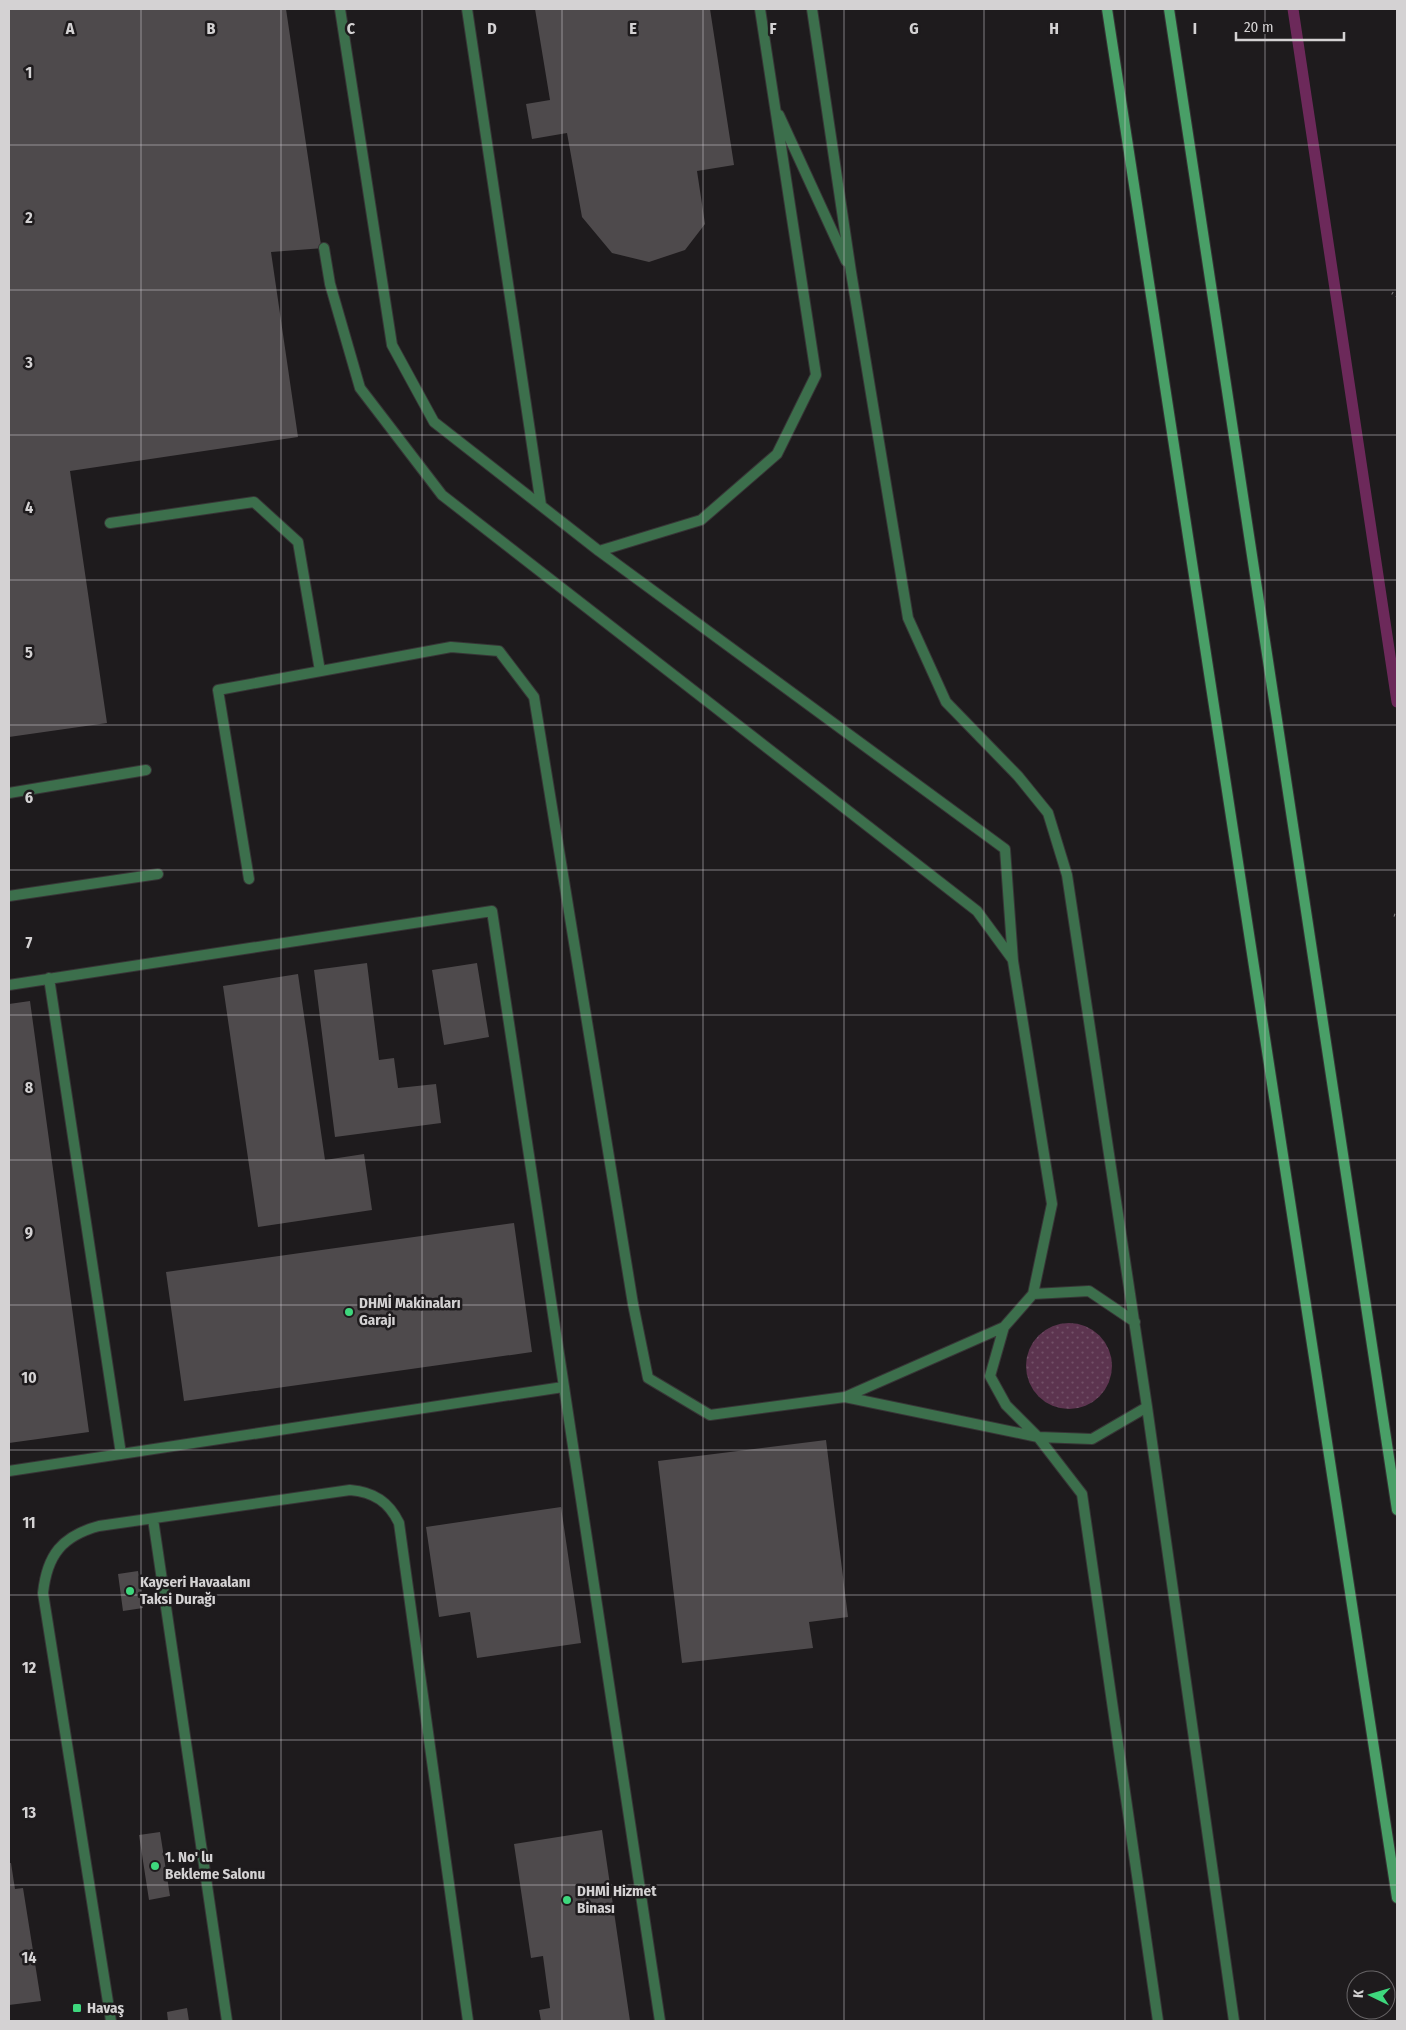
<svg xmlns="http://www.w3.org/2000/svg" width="1406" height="2030" viewBox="0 0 1406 2030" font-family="'Fira Sans Condensed',sans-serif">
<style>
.grass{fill:url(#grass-dots)}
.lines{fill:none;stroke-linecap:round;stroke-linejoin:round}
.stream{stroke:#6c295a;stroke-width:11}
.building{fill:#4e4a4c}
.lane-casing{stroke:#373536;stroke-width:12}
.secondary-casing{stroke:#373536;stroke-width:12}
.path{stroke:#827f81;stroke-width:3;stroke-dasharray:1 4;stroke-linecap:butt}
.lane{stroke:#3c6f4c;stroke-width:10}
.secondary{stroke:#499f67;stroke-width:10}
.grid{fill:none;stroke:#d4d2d3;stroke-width:1;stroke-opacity:0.55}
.poi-dot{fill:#3ed77d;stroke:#1e1b1d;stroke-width:2}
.labels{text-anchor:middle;stroke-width:5;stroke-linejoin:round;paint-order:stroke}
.poi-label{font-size:15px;font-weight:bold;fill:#d4d2d3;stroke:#1e1b1d;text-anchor:start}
.grid-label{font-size:16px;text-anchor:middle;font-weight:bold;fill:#d4d2d3;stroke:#1e1b1d;stroke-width:5;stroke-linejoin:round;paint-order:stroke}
</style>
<defs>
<pattern id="grass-dots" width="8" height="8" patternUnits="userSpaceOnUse" patternTransform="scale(1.25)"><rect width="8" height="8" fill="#5c344f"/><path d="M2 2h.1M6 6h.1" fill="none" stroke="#725067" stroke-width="1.8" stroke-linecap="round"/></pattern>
</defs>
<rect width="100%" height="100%" fill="#1e1b1d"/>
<!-- grass -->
<path class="grass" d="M1026 1366a43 43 0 1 1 86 0a43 43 0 1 1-86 0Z"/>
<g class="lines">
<!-- stream -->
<path class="stream" d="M1293,9L1397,702"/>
</g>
<!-- building -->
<path class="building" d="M9,9H286L321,245L324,248L271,252L298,437L70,471L107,723L9,737Z
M535,9H710L734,165L697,171L705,224L685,250L649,262L612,253L582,217L567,133L532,139L526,104L550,100Z
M367,963L379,1060L394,1058L398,1088L436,1084L441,1123L335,1137L314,970Z
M477,963L489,1037L444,1045L432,970Z
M298,974L325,1160L364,1154L372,1210L258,1227L223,986Z
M30,1001L89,1432L9,1443V1004Z
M514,1223L532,1352L184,1401L166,1272Z
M826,1440L848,1617L809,1622L813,1648L682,1663L658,1461Z
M561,1507L581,1643L477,1658L470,1612L439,1617L426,1527Z
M138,1571L143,1608L123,1611L118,1574Z
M602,1830L630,2021H541L539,2010L550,2008L543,1956L531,1958L514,1844Z
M160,1832L170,1896L149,1900L139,1835Z
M9,1863H11L15,1889L23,1888L41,2001L9,2005Z
M187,2008L189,2021H168L167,2012Z"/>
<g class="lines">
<defs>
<path id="lane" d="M340,9L392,345L434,422L599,551L1005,849L1013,961L1052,1204L1033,1294
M467,9L541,505
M812,9L851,272L908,618L946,702L1018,776L1048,813L1067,875L1147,1407L1234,2021
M779,115L846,261
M324,248L330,284L360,388L442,495L977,911L1013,960
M110,523L254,502L298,542L320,671
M599,551L701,520L777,454L816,375L760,9
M9,793L146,770
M249,879L218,690L451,647L499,651L534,697L633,1304L648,1378L710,1415L845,1397L1004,1327
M9,896L158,874
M49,978L121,1454
M9,985L492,911L660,2021
M1135,1322L1089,1291L1033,1294L1004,1327L990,1376L1006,1405L1038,1437L1092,1439L1147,1407
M845,1397L1038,1437L1082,1494L1158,2021
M9,1471L563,1387
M153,1519L227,2021
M111,2021L43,1593C47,1555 62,1536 99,1526L350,1490C374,1492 389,1502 399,1523L468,2021"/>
<path id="secondary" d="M1107,9L1397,1898
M1169,9L1397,1510"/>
</defs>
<!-- lane casing -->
<use href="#lane" class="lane-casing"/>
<!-- secondary casing -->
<use href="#secondary" class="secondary-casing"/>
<!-- path -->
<path class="path" d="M1392,293L1397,296
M1394,915L1397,916"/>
<!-- lane -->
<use href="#lane" class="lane"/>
<!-- secondary -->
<use href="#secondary" class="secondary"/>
</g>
<!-- grid -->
<path class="grid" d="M141,9V2021M281,9V2021M422,9V2021M562,9V2021M703,9V2021M844,9V2021M984,9V2021M1125,9V2021M1265,9V2021M9,145H1397M9,290H1397M9,435H1397M9,580H1397M9,725H1397M9,870H1397M9,1015H1397M9,1160H1397M9,1305H1397M9,1450H1397M9,1595H1397M9,1740H1397M9,1885H1397"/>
<!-- markers -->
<g class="poi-dot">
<circle cx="349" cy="1312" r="5"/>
<circle cx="130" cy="1591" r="5"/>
<circle cx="155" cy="1866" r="5"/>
<circle cx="567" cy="1900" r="5"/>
<rect x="72" y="2003" width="10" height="10" rx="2.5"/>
</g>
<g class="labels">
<!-- poi labels -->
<g class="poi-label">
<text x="359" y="1308">DHMİ Makinaları<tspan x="359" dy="17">Garajı</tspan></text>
<text x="140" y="1587">Kayseri Havaalanı<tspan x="140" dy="17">Taksi Durağı</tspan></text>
<text x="165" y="1862">1. No' lu<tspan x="165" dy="17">Bekleme Salonu</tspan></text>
<text x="577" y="1896">DHMİ Hizmet<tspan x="577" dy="17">Binası</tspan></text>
<text x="87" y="2013">Havaş</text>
</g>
</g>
<g class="grid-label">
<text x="70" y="34">A</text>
<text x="211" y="34">B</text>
<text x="351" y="34">C</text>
<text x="492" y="34">D</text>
<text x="633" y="34">E</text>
<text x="773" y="34">F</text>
<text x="914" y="34">G</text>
<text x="1054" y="34">H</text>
<text x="1195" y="34">I</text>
<text x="29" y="78">1</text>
<text x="29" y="223">2</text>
<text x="29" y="368">3</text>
<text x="29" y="513">4</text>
<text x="29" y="658">5</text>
<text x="29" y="803">6</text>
<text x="29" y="948">7</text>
<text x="29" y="1093">8</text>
<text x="29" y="1238">9</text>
<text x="29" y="1383">10</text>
<text x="29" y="1528">11</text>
<text x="29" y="1673">12</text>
<text x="29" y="1818">13</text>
<text x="29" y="1963">14</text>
</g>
<!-- border -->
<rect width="1406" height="2030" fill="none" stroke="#d4d2d3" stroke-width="20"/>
<!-- north arrow -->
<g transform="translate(1371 1995) rotate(275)"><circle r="24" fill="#1e1b1d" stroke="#676466"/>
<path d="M0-4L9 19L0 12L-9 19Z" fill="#3ed77d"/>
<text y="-8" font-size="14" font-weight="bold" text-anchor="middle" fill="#d4d2d3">K</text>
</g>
<!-- scale -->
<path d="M1236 32v8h108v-8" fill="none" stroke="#d4d2d3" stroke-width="2.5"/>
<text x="1244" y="32" font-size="15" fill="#d4d2d3" stroke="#1e1b1d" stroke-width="4" paint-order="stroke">20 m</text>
</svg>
